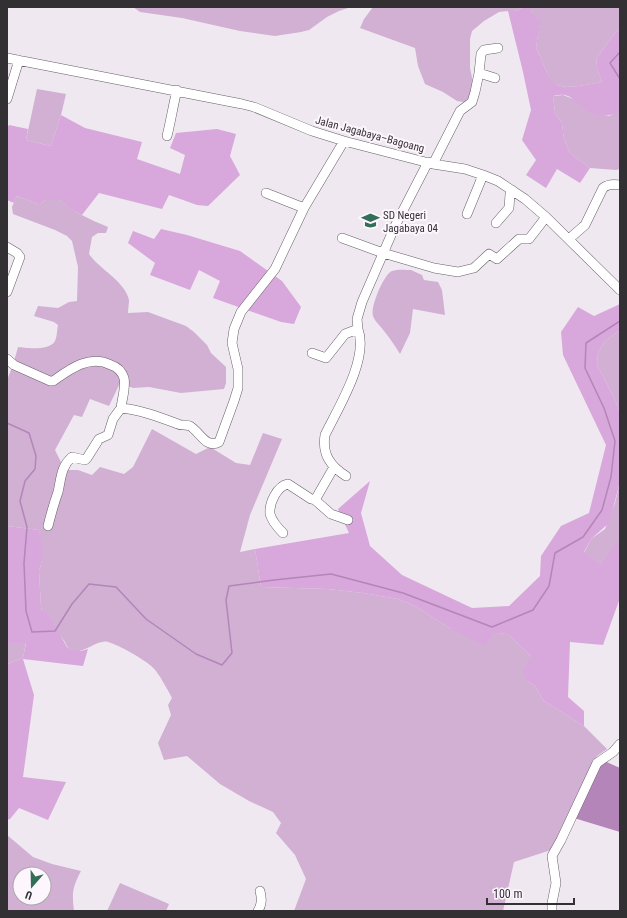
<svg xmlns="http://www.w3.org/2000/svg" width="627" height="918" viewBox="0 0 627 918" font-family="'Roboto Condensed',sans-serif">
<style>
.green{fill:#d1b0d3;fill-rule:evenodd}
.forest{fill:#d8a7db}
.water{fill:#b485b8}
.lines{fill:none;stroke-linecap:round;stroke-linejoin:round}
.stream{stroke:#b485b8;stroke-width:1.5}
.minor-casing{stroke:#655f66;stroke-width:10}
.minor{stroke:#fff;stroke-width:9}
.labels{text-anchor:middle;stroke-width:4;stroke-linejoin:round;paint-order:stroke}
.street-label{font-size:11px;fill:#333033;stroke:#fdf6fd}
.poi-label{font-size:11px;fill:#333033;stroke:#fdf6fd;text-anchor:start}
</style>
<rect width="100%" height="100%" fill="#efe8f0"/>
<!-- green -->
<path class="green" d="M133,7H351L339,11L327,17L309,30L301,32L275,36L240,31L182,18L140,12Z
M373,7H524L515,11H508L499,12L484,21L472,31L470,39V68L475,92L471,101L463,102L457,101L443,92L425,84L418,66L415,48L360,28L364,19Z
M530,7H620V29L615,33L597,57L596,66L602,82L579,86L567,87L557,85L552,82L548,75L536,47L540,22L530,10Z
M37,89L66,94L61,115L51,146L26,140Z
M563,95L576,100L591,113L609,116L620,110V169L616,170L590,168L570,153L564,140L562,123L555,113L553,96Z
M17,196L38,204H41L45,200H60C75,213 91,220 108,227L106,233H98L92,237L89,254C99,269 125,281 129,300C129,304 128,309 128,313L148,312L186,326L194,332L207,345L211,353L226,367V383L224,389L181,393L149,387L133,388L120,383L109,406L90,399L82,417L74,415L55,450L65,470H78L92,475L100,467L124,474L133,467L152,429L196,454L210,447L236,463L250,465L263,433L282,439L250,515L240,552L255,549L261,587L328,589L363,593L398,599L415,606L451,629L508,634L531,656L527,681L535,686L544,701L584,726L607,749L597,756L551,850L514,862L503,911H294L306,879L295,855L276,833L281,823L273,812L249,801L220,784L187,756L164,760L158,743L171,715L168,705L172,698C167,689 162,679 156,671C150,662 119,645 108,642C95,638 74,665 65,642L42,611L41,607L39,571L42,561L39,530L7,526V380L13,365L18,347C26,348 50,351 55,341C57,337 57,330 58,325L54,322L34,316L38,306L58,308L69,302L77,301L78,267L72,241L67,236L55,230L13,214L12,207Z
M411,270L422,275L424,280L438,282L442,290L445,315L413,309L410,333L400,354C395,346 390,338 384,331C380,325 375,322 373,316C370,307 384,274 392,271C397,269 406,270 411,270Z
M620,330V412L612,394L597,365L598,353L604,342Z
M620,482V542H618L600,563L584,553L591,539L605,529L615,503Z
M26,642L23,658L7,664V643Z
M7,835L33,857L52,864L81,871C72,888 72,893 74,911H7ZM20,874H44V898H20Z
M120,883L169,904L166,911H107Z"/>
<!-- forest -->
<path class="forest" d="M524,7H530V10L540,21L543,7L536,47L548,75L552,81L557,85L567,87L579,86L602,82L596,66L597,57L615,33L620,29V110C612,117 601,117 591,113C582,109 577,100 568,96C563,94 558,95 553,96L555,113L562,123L564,140L570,153L590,168L580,183L557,169L546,188L526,175L536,160L522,140L531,110L523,72L508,11H515Z
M61,115L85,128L142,142L137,159L180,174L185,155L170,148L176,133L217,129L236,134L230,156L240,175L208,206L197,205L169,195L162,209L99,193L82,215L71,209L60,200H45L41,204H38L17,196L14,203L7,200V128L9,125L28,129L26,140L51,146Z
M161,229L187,235L240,251L282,281L301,307L294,324L281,322L213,298L220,281L199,270L190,290L150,275L155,263L128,243L133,231L154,239Z
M620,304V330L604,342L598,353L597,365L612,394L620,412V482L609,523L591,539L584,552L600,563L618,541L620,542V598L603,645L570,642L568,697L584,711V726L544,701L535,686L527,681L523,671L531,656L508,634L493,633L485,646L451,629L415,606L398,599L363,593L328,589L261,587L255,549L349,533L338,509L370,481L361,513L370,546L402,575L472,608L509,606L540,576L541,556L561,526L589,513L606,445L563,355L561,332L578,307L594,316Z
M7,526L39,530L43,551L42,561L39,571L41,607L42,611L47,612L67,647C73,652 80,652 88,649L83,666L23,659L34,695L23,777L66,782L48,820L19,808L10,819L7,820V664L23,658L26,643H7Z"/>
<!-- water -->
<path class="water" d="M602,760L620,768V832L574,818Z"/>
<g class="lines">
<!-- stream -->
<path class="stream" d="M620,52L610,63L620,79
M7,423L29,433L36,456L35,469L25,481L20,501L27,527L24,563L26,611L32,632L55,631L72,604L89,584L116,587L146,619L196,654L222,665L232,653L226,600L229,586L274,580L331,574L403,593L492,627L533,610L549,586L555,553L583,537L602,510L611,477L615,441L604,408L585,368L586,343L620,321"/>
<defs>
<path id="minor" d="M7,58L242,104L254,107L312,131L344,141L433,164L465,169L483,175L498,181L525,199L546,217L620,290
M479,73L481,54L484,50L498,48
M7,99L19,60
M167,136C171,120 173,106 177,90
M433,164L460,111L472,102L475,92L479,73L495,78
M266,193L304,208
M467,214L483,175
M496,223L509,208L510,194L512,190
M342,238L383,253L434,268L458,272L474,268L489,254L497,259L519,239H529L546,217
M569,239L585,225L603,188C608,184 613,184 620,185
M7,247L17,253L20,257L7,292
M312,353L326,358L345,334L358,329L357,319L362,302L395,226L428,162
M7,359L14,365L50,381H53C70,369 90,354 111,365C117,367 122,372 124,378C126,387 122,399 121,408
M346,476C330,466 322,454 325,435C338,408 369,359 358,329
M315,500L331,514L348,520
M48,526C51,514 54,503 58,492C61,479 61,466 72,457L85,460L87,458L99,439L108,435L113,419L121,408C141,410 159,417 178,424C181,426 186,424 190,426C200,432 206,449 219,442L234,401L238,388V369L232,343L234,329L241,312L275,269L304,208L344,141
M283,533C278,528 272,521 270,514C269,503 277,486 288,484L311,499L315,500L334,467
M258,911C262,904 262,899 260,891
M552,911V903L556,883L552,856L561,840L597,763L613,752L620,744"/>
</defs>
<!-- minor casing -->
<use href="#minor" class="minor-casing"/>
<!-- minor -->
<use href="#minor" class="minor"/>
</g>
<!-- icons -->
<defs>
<symbol id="school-bare" viewBox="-9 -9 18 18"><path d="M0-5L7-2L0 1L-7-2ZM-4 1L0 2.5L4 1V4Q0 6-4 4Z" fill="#336e58" stroke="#fdf6fd" stroke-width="2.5" paint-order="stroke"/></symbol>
</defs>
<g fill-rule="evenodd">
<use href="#school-bare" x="358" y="208" width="25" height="25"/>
</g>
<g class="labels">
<!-- street labels -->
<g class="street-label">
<text transform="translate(370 134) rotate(15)" y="4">Jalan Jagabaya–Bagoang</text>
</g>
<!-- poi labels -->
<g class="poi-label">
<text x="383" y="219">SD Negeri<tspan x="383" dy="13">Jagabaya 04</tspan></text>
</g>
</g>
<!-- border -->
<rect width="627" height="918" fill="none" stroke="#333033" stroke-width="16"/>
<!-- north arrow -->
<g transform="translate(32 886) rotate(200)"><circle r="19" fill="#fdf6fd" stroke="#aca7ac"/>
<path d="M0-3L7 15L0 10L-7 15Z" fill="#336e58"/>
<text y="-6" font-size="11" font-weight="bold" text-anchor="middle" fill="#333033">U</text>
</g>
<!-- scale -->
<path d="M487 898v6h87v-6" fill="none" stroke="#333033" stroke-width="2"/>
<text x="493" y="898" font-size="12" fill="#333033" stroke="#fdf6fd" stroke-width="3" paint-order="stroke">100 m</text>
</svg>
